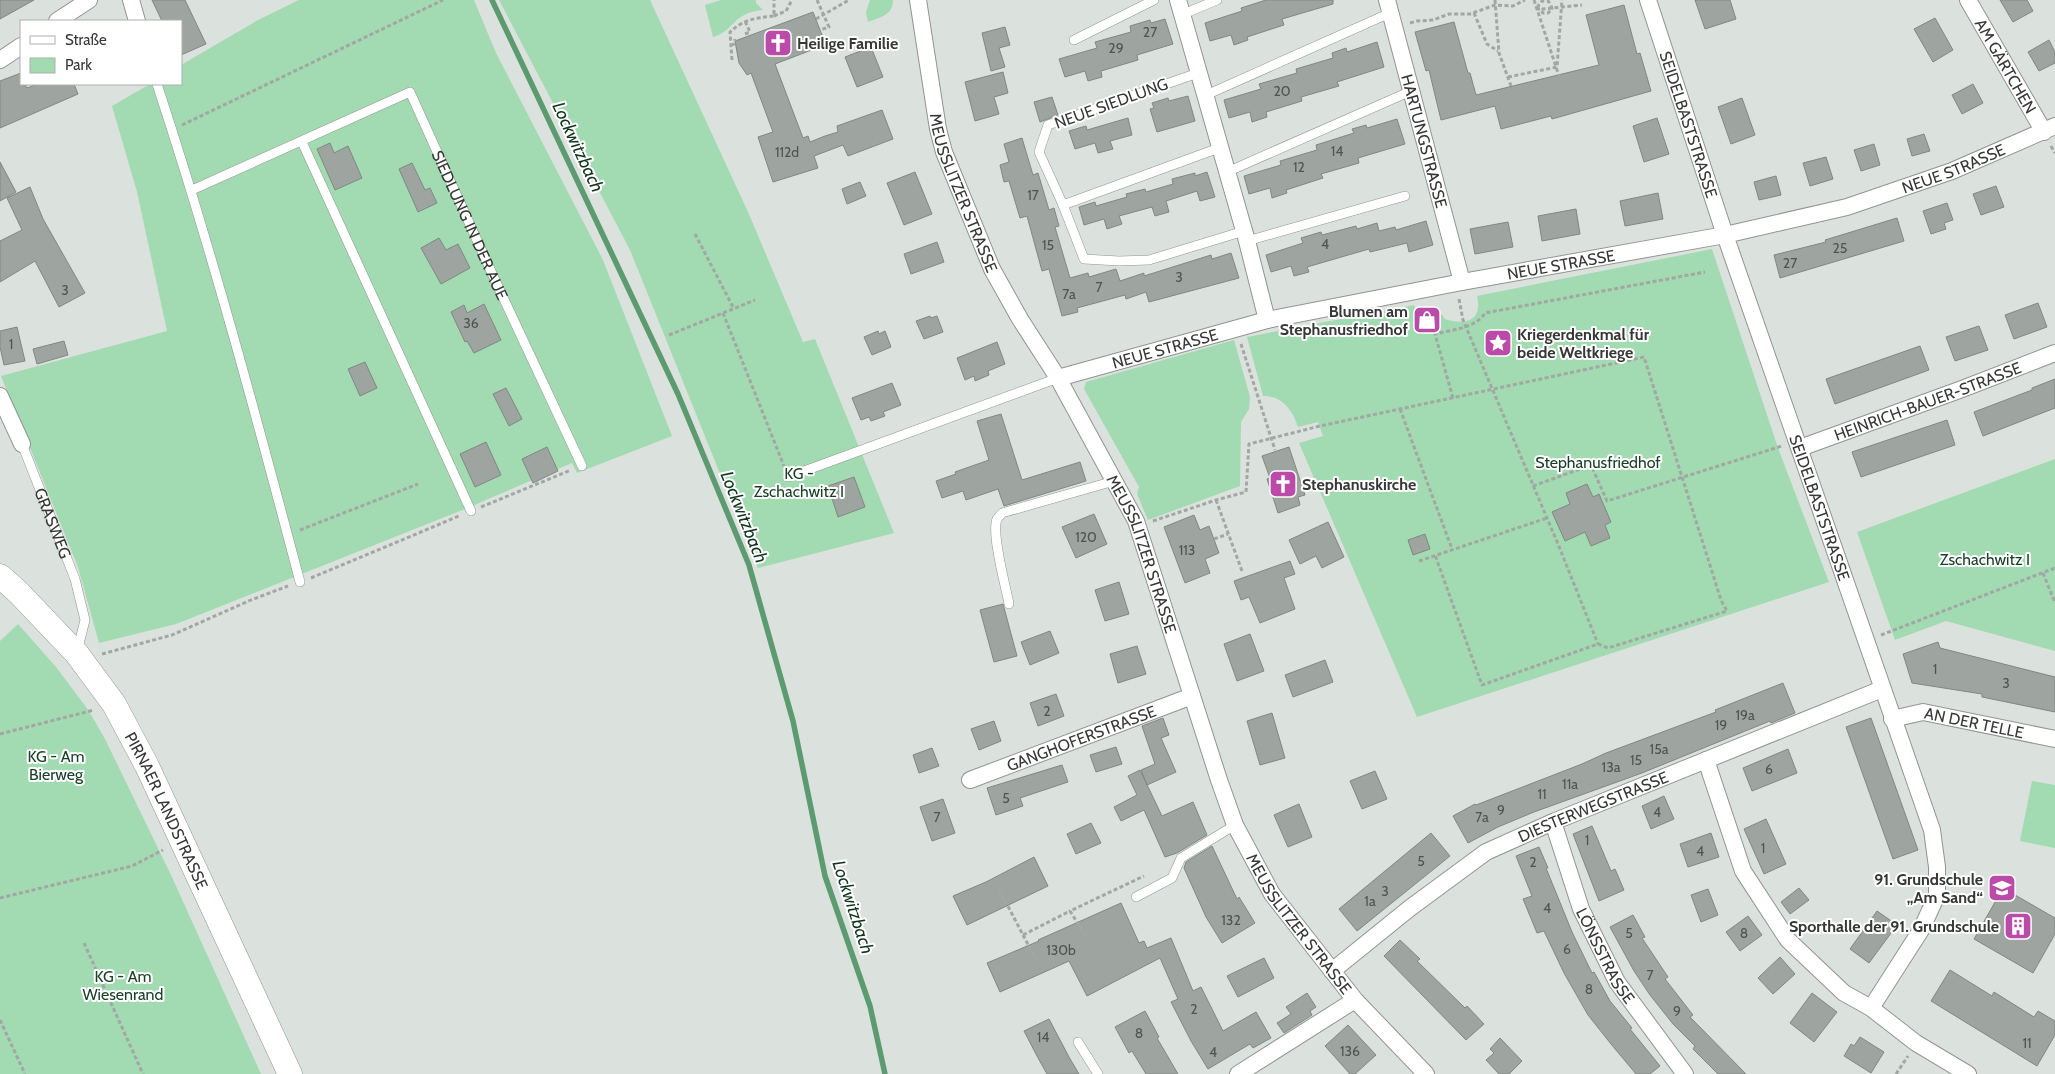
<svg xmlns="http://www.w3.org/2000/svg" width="2055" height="1074" viewBox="0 0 2055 1074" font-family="Cabin,sans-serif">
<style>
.green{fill:#a2dab1}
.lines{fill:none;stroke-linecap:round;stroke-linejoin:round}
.stream{stroke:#5c9a70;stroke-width:5.5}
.building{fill:#9ea49f;stroke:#818782}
.lane-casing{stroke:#909591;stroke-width:10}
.street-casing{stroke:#909591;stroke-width:18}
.secondary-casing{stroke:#909591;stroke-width:25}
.path{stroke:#a2a7a3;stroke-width:3;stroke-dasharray:4 2.5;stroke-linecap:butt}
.lane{stroke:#fff;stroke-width:9}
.street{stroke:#fff;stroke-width:16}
.secondary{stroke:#fff;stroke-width:24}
.labels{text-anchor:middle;stroke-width:4;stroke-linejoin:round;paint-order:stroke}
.number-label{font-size:14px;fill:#505350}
.poi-label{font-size:16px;font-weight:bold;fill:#363836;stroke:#fff;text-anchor:start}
.street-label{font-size:16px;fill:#363836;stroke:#fff}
.park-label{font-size:16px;fill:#1b4028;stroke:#fff}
.water-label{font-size:18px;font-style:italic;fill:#11361f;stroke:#fff}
</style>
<rect width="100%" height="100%" fill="#dbe2dd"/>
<!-- green -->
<path class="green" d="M299,0H474L496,53L603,260L672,436L577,473L572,463L465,509L176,624L99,643L78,567L1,376L167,331L137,192L112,106L150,84H181V65L258,20Z
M499,0H650L748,212L803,342L815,339L894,533L758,568L630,250Z
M721,0H756V3L763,10C731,13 735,31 713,37L705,5Z
M870,0H893C893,15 881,17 868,22L866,12Z
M1712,249L1778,448L1829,582L1417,717L1299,443L1323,436L1318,422L1298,427C1293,411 1282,395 1263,396L1247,337L1414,305L1417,316L1440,312L1445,319C1466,326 1483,320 1477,296Z
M1234,340L1250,397L1249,409L1241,422L1240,486L1148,520L1137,494L1139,487L1084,389L1086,382Z
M2055,459V651L1946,621L1895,640L1857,532Z
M18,624L56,667L89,711L105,739L171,875L261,1074H0V641Z
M2032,781L2055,785V848L2020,841Z"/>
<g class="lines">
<!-- stream -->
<path class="stream" d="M492,0L678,394L749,565L793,721L825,876L870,1006L885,1074"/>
</g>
<!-- building -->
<path class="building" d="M0,0H34L0,19Z
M152,0H185L206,44L181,55V21H162Z
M1266,0H1333V4L1282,19L1284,25L1247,37L1248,40L1234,45L1231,35L1210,41L1205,23L1242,11L1241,8Z
M1695,0H1730L1736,19L1705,29Z
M2000,0H2027L2033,11L2013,22Z
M1624,5L1637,54L1640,53L1651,91L1552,119L1551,116L1501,129L1495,106L1441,120L1429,70L1426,71L1415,32L1454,22L1468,73H1470L1476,95L1599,65L1586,15Z
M813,12L822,35L819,36L822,46L775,64L803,138L808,136L810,142L825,136L838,132L837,126L882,110L893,139L848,156L843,145L814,156L818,168L773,182L758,137L773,132L751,73L747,75L739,63L735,41Z
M1935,18L1953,50L1933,62L1914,29Z
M1165,19L1173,44L1137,55L1138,60L1101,71L1102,77L1088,81L1085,71L1065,77L1059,59L1097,48L1095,42L1131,32L1130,26L1150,20L1151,23Z
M1005,27L1010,45L999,48L1005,67L991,71L982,33Z
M2049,40L2055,52V63L2039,71L2028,52Z
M1377,42L1384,67L1337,82L1339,86L1301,97L1302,101L1266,112L1267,117L1252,122L1250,112L1229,118L1224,100L1261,89L1259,84L1297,73L1296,69L1333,58L1332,53L1346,48L1347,52Z
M871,47L883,77L857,87L845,57Z
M1003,72L1008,93L994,97L999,114L975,121L965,82Z
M21,73V84H25L27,88L38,84H74L78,94L0,128V81Z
M1973,84L1983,103L1962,114L1952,95Z
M1188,96L1195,121L1157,132L1150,109L1154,108L1152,103L1168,98L1169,101Z
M1052,97L1058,115L1040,122L1034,102Z
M1742,98L1755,135L1731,144L1718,107Z
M1128,118L1132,135L1110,141L1113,149L1098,153L1095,143L1075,149L1069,131L1086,126L1087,130Z
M1657,118L1669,154L1644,162L1633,126Z
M1397,119L1405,144L1358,158L1359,163L1321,174L1323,178L1286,190L1287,193L1272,198L1270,188L1249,194L1244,176L1281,165L1280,161L1317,150L1316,145L1354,133L1352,129L1366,125L1367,128Z
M1924,134L1930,151L1912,156L1907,139Z
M1022,138L1033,175L1038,173L1049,210L1054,208L1059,226L1055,227L1070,278L1088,273L1089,277L1116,269L1120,281L1144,273V276L1211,255L1212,259L1231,253L1239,278L1149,302L1146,292L1126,299L1125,295L1077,308L1078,312L1062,316L1049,269L1042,271L1027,216L1020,218L1009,181L1004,182L1000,165L1009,162L1004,144Z
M330,143L334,153L348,146L362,178L335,190L317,149Z
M1874,144L1880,165L1861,171L1854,150Z
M1826,157L1833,179L1810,186L1803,163Z
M0,162L16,192L0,201Z
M412,163L425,190L430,188L437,203L418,212L399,169Z
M915,172L932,214L904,225L887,183Z
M1207,172L1215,197L1200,201L1197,191L1166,201L1169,212L1155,216L1152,207L1119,216L1122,224L1107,229L1104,219L1084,225L1079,207L1095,202L1096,206L1127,197L1126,194L1145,189L1146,192L1173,184L1172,179L1195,173V176Z
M1776,176L1781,195L1759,200L1754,182Z
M860,182L866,196L847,204L842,189Z
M1996,186L2004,207L1981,215L1973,194Z
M30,187L43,219L85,293L59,307L35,261L0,282V241L22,230L7,198Z
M1658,193L1663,219L1625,226L1620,201Z
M1947,203L1953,220L1944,223L1946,229L1931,234L1923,211Z
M1576,209L1580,234L1542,241L1538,216Z
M1897,218L1904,241L1780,278L1774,255L1826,242L1825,240Z
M1426,221L1433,245L1409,252L1407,243L1370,252L1369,249L1307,267L1309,272L1294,276L1291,266L1271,272L1266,255L1303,243L1301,238L1321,232L1322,235L1356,226L1357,229L1377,223L1379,231L1395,227L1396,230Z
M1508,222L1513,247L1475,254L1470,229Z
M439,238L446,250L458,244L470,268L441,284L421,248Z
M937,242L944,262L911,274L904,254Z
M2038,303L2047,327L2014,339L2005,315Z
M484,304L501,340L474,353L467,341L465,342L451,312L464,305L467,313Z
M930,316L931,318L937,316L943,332L924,339L916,321Z
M1979,326L1988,350L1955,361L1946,337Z
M17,327L25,361L4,365L0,347V331Z
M878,331L879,334L885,331L891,347L872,355L864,337Z
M64,341L68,355L37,364L33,349Z
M997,342L1005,364L988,371L989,375L975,381L974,376L965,380L957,358Z
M1920,346L1929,370L1835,404L1826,379Z
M365,362L377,388L360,396L348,369Z
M2055,379V408L1983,436L1974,412L2032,390V388Z
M892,383L901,405L883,412L885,416L871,421L869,417L861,420L852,398Z
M506,388L522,419L509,426L493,394Z
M1001,414L1022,480L1080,462L1086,481L1004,506L998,489L966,500L963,491L942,498L936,481L956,474L955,472L989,460L977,421Z
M1947,420L1955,445L1861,477L1852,452Z
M486,442L501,475L475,487L460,454Z
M547,447L558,471L533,483L522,459Z
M1289,447L1305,495L1298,497L1300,505L1278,513L1267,479L1270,478L1262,456Z
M854,477L865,507L838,517L828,486Z
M1587,484L1593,497L1599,494L1611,522L1605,525L1610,538L1591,546L1585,532L1565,541L1552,512L1570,504L1566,493Z
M1094,514L1107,544L1076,558L1062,527Z
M1194,515L1200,530L1209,526L1219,553L1205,559L1210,573L1185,583L1164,527Z
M1328,522L1344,557L1322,568L1316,556L1300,564L1289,540Z
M1425,534L1430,549L1413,555L1408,540Z
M1290,561L1295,574L1284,578L1295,609L1260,623L1249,597L1241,600L1234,581Z
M1119,582L1129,614L1105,621L1095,590Z
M1003,604L1017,656L994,662L980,610Z
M1050,631L1059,653L1030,665L1021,642Z
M1250,634L1264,671L1237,681L1224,644Z
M1938,642L1940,648L2055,677V712L1982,697V694L1912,683L1903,654Z
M1137,646L1146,674L1118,683L1110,654Z
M1325,660L1333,682L1293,697L1285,675Z
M1783,683L1795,713L1771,723L1770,721L1642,773L1534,812L1498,827L1468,843L1453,816L1475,804L1476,805L1582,764L1606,753L1716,712L1715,710Z
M1056,694L1064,716L1038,726L1030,703Z
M1272,713L1285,758L1260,765L1247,721Z
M1163,718L1169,735L1161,738L1176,772L1147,785L1141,770L1155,764L1142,726Z
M1871,718L1918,850L1893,859L1846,727Z
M994,721L1001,741L979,750L971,729Z
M1116,747L1122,764L1096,772L1090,755Z
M932,748L939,766L919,773L913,755Z
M1788,749L1797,773L1752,791L1743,768Z
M1062,765L1068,782L1020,798L1023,806L996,815L987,788Z
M1140,770L1162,816L1193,802L1207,835L1177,853L1165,857L1144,810L1121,821L1114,807L1137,795L1128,776Z
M1375,771L1387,799L1362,809L1350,781Z
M1664,796L1674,819L1651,829L1642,806Z
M943,799L955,833L932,841L920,807Z
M1299,804L1312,837L1288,847L1274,815Z
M1766,819L1786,864L1764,874L1744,829Z
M1091,823L1101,843L1076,854L1067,834Z
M1592,826L1611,871L1615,869L1624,890L1599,901L1573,834Z
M1431,833L1450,856L1357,931L1339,909Z
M1711,833L1719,857L1688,867L1680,844Z
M1212,846L1237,899L1239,897L1255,923L1222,943L1206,917L1184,868L1186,862Z
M1539,847L1548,868H1546L1572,932L1592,973L1594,972L1610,1001L1632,1028L1630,1029L1660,1066L1650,1074H1636L1611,1044L1588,1015L1564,973L1544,931L1537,933L1523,899L1532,896L1516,856Z
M1034,857L1048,886L967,925L953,896L986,882Z
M1799,888L1809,900L1790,914L1781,902Z
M2003,888L2055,918V934L2033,973L1974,939Z
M1708,889L1718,915L1701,922L1691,895Z
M1121,903L1139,943L1144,941L1147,948L1171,938L1193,991L1201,987L1223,1031L1256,1012L1271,1038L1253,1048L1250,1044L1208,1069L1191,1041L1171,1002L1178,999L1160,958L1087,996L1069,961L1000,992L987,963L1039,941L1038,940Z
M1877,911L1897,925L1869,963L1850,949Z
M1633,915L1645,937L1642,938L1668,977L1665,979L1693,1015L1690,1017L1746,1074H1718L1693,1049L1695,1046L1673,1024L1650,995L1634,971L1610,927Z
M1748,916L1762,935L1740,951L1726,932Z
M1400,940L1420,959L1417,961L1465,1008L1467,1006L1484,1024L1466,1040L1384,956Z
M1780,957L1795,974L1773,994L1758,978Z
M1264,958L1274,978L1238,997L1227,976Z
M1950,970L1992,996L1994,992L2034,1017L2038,1011L2055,1021V1035L2037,1066L1931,1001Z
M1307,993L1316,1007L1310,1011L1312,1015L1284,1033L1277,1023L1291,1014L1286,1007Z
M1812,993L1837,1012L1814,1042L1790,1023Z
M1145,1011L1159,1037L1157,1038L1178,1074H1146L1132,1051L1129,1053L1115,1027Z
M1049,1019L1069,1057L1079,1074H1047L1037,1056L1024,1031Z
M1348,1025L1376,1055L1355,1074H1350L1325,1046Z
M1860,1037L1884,1052L1871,1073L1844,1056L1851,1044L1854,1046Z
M1500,1038L1522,1061L1509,1074H1499L1486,1060L1494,1053L1490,1049Z"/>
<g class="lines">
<defs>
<g id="lane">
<path d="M1181,15L1217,0"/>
<path d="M1074,40L1154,0"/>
<path d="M1198,73L1048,125L1039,152L1063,205L1084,259L1119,261L1149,260L1244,231"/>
<path d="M157,84C211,248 256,415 300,582"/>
<path d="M1204,96L1390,13"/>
<path d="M302,142L471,511"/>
<path d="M1227,172L1411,91"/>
<path id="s1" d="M192,190L410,92L495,280L582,466"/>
<path d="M1063,205L1219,148"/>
<path d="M1247,241L1405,196"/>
<path id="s2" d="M22,444L75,579L85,620L77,652"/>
<path d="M788,477L1058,378"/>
<path d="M1009,604C1006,587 991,534 997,519C998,518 1001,514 1002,513L1114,481"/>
<path d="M1136,897L1172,878L1181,858L1235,825"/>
<path d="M1078,1042L1098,1074"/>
</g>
<g id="street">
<path d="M131,0L137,21"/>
<path id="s3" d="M918,0L938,129L944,152L992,269L1020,319L1058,378L1136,521L1219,780L1235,825L1272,894L1355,1000L1426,1074"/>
<path d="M1178,0L1247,241L1267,320"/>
<path id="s4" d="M1387,0L1462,282"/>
<path id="s5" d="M1648,0L1725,235L1932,830L1937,867V895L1921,930L1871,1008"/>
<path id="s6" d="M1968,0L2044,132"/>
<path d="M57,21L89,0"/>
<path d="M0,60L21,46"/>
<path id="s7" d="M1058,378L1267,320L1462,282L1725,235L1847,207L1952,171L2055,126"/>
<path d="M0,396L22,444"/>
<path id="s8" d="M1800,448L1962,389L2055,353"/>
<path id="s9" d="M1892,719L1923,712L2055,739"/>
<path d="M1706,760L1743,871L1788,940L1844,993L1871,1008L1916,1043L1968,1074"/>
<path id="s10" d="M970,780L1192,696"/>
<path id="s11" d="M1553,822L1581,909L1617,982L1685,1074"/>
<path id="s12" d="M1332,971L1410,908L1486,852L1553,822L1882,689"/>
<path d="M1238,1074L1355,1000"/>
</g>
<g id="secondary">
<path id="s13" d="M0,576L19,593L77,654L114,704L147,766L290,1074"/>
</g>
</defs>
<!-- lane casing -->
<use href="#lane" class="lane-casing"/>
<!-- street casing -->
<use href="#street" class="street-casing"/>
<!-- secondary casing -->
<use href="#secondary" class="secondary-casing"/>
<!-- path -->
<path class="path" d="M817,0L829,27L820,30
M1495,0L1499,53L1511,86
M1534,0L1559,76
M1536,9H1540L1543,13H1548L1552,9L1551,5L1548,1H1542L1538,6L1543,9L1582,5
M1474,13L1487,44L1498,51
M774,16L786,11L792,0
M816,19L849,0
M1410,23L1417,21L1433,20L1449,14H1470L1495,5L1513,6L1525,0
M745,34L750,32L745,21
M731,45L734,44L735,39
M732,60L730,32C744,19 756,18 774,16V0
M1508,77L1557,67L1562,0
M182,125L443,0
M2051,146L2055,153
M695,234L734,309
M1459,299L1463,320L1558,544L1598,644
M723,313L784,466
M669,335L755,300
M1241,344L1275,450
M1453,398L1435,334C1451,330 1476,328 1485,313L1705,272
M1400,409L1452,549
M1533,486L1591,465L1607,501L1782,446
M1216,500L1242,571
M481,507L571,470
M1153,521L1216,500L1246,492L1249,444L1320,426L1644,357L1721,600L1727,611L1608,648L1598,644L1482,685L1435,555
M300,530L418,484
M1214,539L1228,534
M1419,561L1547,518
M2043,573L2055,603
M311,578L459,516
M1881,635L2055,568
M102,654L172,635L251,600L288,586
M0,734L94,710
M999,889L1023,935L1070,911
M0,898L132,866L163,850
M1023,935L1036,960
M1086,936L1070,911L1144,876
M84,943L143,1074
M0,1020L25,1074
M1896,1074L1908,1056"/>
<!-- lane -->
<use href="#lane" class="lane"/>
<!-- street -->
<use href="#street" class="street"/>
<!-- secondary -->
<use href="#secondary" class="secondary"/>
</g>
<!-- icons -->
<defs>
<symbol id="church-square" viewBox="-11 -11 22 22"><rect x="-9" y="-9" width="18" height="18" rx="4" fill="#ba4ba9" stroke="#fff"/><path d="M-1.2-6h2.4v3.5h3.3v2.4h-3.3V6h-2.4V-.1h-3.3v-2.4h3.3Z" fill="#fff"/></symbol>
<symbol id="shop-square" viewBox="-11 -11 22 22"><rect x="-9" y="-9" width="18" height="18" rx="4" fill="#ba4ba9" stroke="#fff"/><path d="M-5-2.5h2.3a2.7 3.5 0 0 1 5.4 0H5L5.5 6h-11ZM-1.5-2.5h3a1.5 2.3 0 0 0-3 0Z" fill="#fff"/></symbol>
<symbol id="sight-square" viewBox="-11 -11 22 22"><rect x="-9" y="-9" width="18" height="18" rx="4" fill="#ba4ba9" stroke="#fff"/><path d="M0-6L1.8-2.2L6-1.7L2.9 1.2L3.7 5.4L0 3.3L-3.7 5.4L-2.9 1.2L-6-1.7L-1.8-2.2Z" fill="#fff"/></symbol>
<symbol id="school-square" viewBox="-11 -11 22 22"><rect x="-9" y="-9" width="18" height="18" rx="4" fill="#ba4ba9" stroke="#fff"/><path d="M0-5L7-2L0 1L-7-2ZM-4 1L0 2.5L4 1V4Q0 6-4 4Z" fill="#fff"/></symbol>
<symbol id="building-square" viewBox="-11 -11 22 22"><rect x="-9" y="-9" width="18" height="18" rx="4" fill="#ba4ba9" stroke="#fff"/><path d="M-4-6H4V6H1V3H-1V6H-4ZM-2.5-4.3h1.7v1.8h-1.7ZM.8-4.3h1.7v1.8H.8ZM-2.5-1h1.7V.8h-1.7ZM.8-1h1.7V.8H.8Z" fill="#fff"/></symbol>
</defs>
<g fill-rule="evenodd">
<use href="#church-square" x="762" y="27" width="32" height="32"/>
<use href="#shop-square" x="1411" y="304" width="32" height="32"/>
<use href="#sight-square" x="1482" y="327" width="32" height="32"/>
<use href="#church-square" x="1267" y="468" width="32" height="32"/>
<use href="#school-square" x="1986" y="872" width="32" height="32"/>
<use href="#building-square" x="2002" y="910" width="32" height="32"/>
</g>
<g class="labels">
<!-- number labels -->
<g class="number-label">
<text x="1150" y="37">27</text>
<text x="1116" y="53">29</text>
<text x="1282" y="96">20</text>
<text x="1337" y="156">14</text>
<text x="787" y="157">112d</text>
<text x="1299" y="172">12</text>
<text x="1033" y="200">17</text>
<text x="1325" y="249">4</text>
<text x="1048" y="250">15</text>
<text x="1840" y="253">25</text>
<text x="1790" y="268">27</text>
<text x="1179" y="282">3</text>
<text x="1099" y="292">7</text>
<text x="65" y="295">3</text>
<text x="1069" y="299">7a</text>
<text x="471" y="328">36</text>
<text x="11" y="349">1</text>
<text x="1086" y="542">120</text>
<text x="1187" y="555">113</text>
<text x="1935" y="674">1</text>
<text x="2006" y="688">3</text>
<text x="1047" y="716">2</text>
<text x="1745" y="720">19a</text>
<text x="1721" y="730">19</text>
<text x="1659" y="754">15a</text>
<text x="1636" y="765">15</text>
<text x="1611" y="772">13a</text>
<text x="1769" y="774">6</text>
<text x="1570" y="789">11a</text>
<text x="1542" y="799">11</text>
<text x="1006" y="803">5</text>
<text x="1501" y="815">9</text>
<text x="1657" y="817">4</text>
<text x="937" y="822">7</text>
<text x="1482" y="822">7a</text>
<text x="1587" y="845">1</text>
<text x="1763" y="853">1</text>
<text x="1700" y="856">4</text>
<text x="1421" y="866">5</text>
<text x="1533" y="867">2</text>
<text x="1385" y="896">3</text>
<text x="1370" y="906">1a</text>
<text x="1547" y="913">4</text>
<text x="1231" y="925">132</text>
<text x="1629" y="938">5</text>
<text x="1744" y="938">8</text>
<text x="1567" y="954">6</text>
<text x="1061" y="955">130b</text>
<text x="1650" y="980">7</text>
<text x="1589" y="994">8</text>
<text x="1194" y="1014">2</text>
<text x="1677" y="1016">9</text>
<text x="1139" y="1038">8</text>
<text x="1043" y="1042">14</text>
<text x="2027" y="1048">11</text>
<text x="1350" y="1056">136</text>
<text x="1213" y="1057">4</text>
</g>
<!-- poi labels -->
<g class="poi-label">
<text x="797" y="49">Heilige Familie</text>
<text x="1408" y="317" text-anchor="end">Blumen am<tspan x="1408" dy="18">Stephanusfriedhof</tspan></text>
<text x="1517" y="340">Kriegerdenkmal für<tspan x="1517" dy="18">beide Weltkriege</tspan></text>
<text x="1302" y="490">Stephanuskirche</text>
<text x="1983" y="885" text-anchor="end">91. Grundschule<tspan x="1983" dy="18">„Am Sand“</tspan></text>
<text x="1999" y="932" text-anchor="end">Sporthalle der 91. Grundschule</text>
</g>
<!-- street labels -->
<g class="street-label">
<text dy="6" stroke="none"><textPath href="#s6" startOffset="76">AM GÄRTCHEN</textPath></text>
<text transform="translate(1111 103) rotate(-20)" y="6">NEUE SIEDLUNG</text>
<text dy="6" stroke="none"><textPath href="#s5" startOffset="131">SEIDELBASTSTRASSE</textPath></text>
<text dy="6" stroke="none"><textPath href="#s4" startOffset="146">HARTUNGSTRASSE</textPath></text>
<text dy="6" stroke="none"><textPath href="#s7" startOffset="921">NEUE STRASSE</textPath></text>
<text dy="6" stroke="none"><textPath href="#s3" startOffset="199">MEUSSLITZER STRASSE</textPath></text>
<text dy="6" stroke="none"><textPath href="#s1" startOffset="385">SIEDLUNG IN DER AUE</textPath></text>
<text dy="6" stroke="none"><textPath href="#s7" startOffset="516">NEUE STRASSE</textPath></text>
<text dy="6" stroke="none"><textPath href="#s7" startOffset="111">NEUE STRASSE</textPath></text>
<text dy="6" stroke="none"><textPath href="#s8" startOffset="136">HEINRICH-BAUER-STRASSE</textPath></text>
<text dy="6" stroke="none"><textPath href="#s5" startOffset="536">SEIDELBASTSTRASSE</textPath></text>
<text dy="6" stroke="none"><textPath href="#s2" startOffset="85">GRASWEG</textPath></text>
<text dy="6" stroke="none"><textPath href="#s3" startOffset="604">MEUSSLITZER STRASSE</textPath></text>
<text dy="6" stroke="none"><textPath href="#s9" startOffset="84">AN DER TELLE</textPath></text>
<text dy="6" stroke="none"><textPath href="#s10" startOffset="119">GANGHOFERSTRASSE</textPath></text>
<text dy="6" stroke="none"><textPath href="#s12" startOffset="311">DIESTERWEGSTRASSE</textPath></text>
<text dy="6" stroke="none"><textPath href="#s13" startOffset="291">PIRNAER LANDSTRASSE</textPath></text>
<text dy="6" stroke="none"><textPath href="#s3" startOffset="1009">MEUSSLITZER STRASSE</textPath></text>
<text dy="6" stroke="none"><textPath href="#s11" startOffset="144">LÖNSSTRASSE</textPath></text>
</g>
<!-- park labels -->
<g class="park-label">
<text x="1598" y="468">Stephanusfriedhof</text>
<text x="799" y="479">KG -<tspan x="799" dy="18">Zschachwitz I</tspan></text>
<text x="1985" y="565">Zschachwitz I</text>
<text x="56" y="762">KG - Am<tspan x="56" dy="18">Bierweg</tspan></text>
<text x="123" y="982">KG - Am<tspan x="123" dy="18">Wiesenrand</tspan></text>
</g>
<!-- water labels -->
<g class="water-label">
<text transform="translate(578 147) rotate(65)" y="6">Lockwitzbach</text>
<text transform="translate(744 517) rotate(68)" y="6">Lockwitzbach</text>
<text transform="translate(853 907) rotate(72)" y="6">Lockwitzbach</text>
</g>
</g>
<!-- legend -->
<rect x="20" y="20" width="162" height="65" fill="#ffffff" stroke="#afafaf"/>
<rect x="30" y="36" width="25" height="8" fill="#ffffff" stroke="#afafaf"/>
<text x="65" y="45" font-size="15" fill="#363836">Straße</text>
<rect x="30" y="58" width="25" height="15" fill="#a2dab1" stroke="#afafaf"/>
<text x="65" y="70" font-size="15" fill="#363836">Park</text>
</svg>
